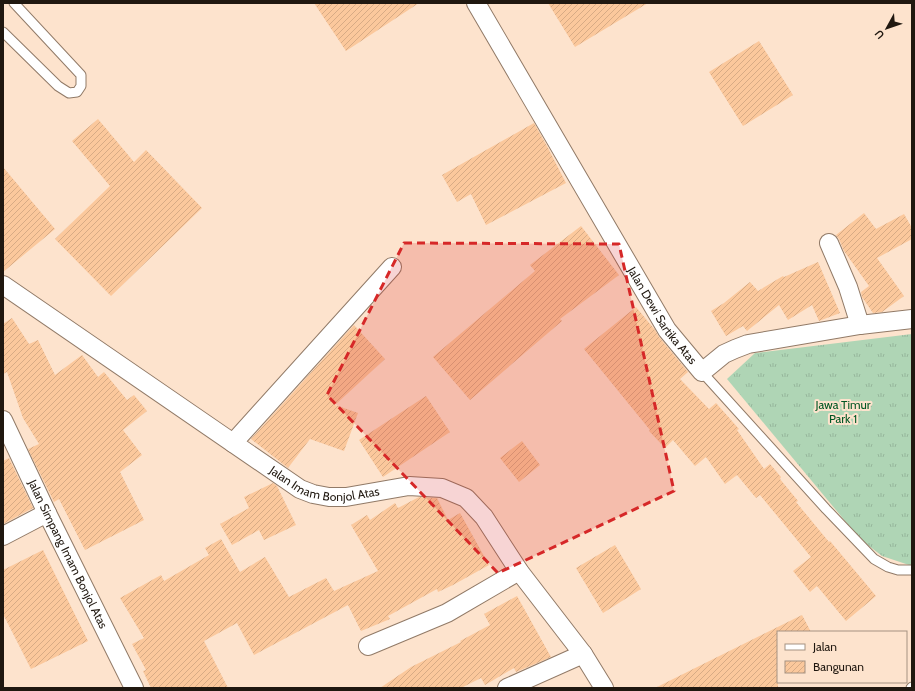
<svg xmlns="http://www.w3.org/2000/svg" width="915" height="691" viewBox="0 0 915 691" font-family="Cabin,sans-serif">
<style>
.grass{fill:url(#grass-tufts)}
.building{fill:url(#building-hatch)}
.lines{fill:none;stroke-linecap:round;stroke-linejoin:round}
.service-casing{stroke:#917a67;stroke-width:11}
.minor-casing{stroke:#917a67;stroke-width:20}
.service{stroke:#fff;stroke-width:9}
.minor{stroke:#fff;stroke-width:18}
.marked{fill:#d62828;fill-opacity:0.2;stroke:#d62828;stroke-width:3;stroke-dasharray:8 5;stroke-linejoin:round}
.labels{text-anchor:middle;stroke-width:4;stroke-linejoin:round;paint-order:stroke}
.street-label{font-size:12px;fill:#201810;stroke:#fde3cd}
.park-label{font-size:12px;fill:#005724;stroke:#fde3cd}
</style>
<defs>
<pattern id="grass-tufts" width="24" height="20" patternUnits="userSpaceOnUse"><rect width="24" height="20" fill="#afd5b5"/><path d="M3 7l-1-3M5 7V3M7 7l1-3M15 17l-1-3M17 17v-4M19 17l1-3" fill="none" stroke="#96b69b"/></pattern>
<pattern id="building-hatch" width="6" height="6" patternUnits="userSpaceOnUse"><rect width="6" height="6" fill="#fbc89c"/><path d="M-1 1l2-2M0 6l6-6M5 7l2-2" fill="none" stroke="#d7ab85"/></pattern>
</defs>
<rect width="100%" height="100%" fill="#fde3cd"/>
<!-- grass -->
<path class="grass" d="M912,334V566L882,556L860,539L727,379L755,353Z"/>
<!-- building -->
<path class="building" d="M314,3H419L346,51Z
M548,3H648L575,47Z
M759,41L793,95L743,126L709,72Z
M98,119L134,162L146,150L202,208L111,296L55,239L110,186L72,141Z
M534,123L548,148L566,183L486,225L471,194L457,202L442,175Z
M3,167L55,229L3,272Z
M864,213L876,229L904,214L912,228V239L877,258L904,296L882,312L873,313L862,297L861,292L869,286L844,251L839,239L836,235Z
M581,226L619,275L560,319L562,321L470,400L433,357L535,271L530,265Z
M818,262L840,313L819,321L812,305L788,320L779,305L747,331L743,326L726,336L711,311L724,303L750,282L758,291L783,276L784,277Z
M636,307L655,330L659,337L688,372L680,379L709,409L716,403L739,429L737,430L764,469L770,464L781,477L780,479L798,501L796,502L829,542L830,541L876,596L846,621L817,586L810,592L793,571L811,557L760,495L756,498L737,475L725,484L706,457L695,466L673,440L665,448L649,431L650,430L584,349Z
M12,318L29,344L38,340L55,375L82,355L98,377L104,372L127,400L134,395L147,411L123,430L142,455L120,472L144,520L85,550L59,499L54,502L28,449L39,444L23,418L7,372L3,374V324Z
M354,325L385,359L335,405L358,413L344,451L310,439L288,468L251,439Z
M426,396L450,432L383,477L359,440Z
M522,441L540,465L519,482L500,458Z
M9,458L33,508L3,524V461Z
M273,483L277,486L296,525L264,540L259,530L232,545L220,524L249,508L244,497Z
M419,497L437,498L448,520L460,513L489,565L453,585L438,592L437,589L388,616L390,619L361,631L348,605L254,655L237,623L204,641L228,688H151L143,671L146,670L132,644L144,638L120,598L161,575L164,581L209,555L205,548L221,539L240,572L265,557L289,597L326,578L334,591L378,571L351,525L367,515L370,520L395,503L398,508Z
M615,545L641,589L603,613L576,568Z
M43,550L88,641L31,669L3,614V570Z
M517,596L551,657L516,672L514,668L485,685L481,678L461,688H380L411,667L461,642L460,641L490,625L484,614Z
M802,615L811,632H778V688H655Z"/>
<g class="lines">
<defs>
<path id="service" d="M3,32L58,86L69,93L77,92L81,86V75L14,3
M702,372L826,509L874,559L888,567L898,570H912
M911,688L912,687"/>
<g id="minor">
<path id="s1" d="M476,3L667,330L702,372L724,354L735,349L748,344L860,325L912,319"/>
<path d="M829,243L848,287L860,325"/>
<path id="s2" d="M3,285L300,489L313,494L329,497H346L409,486L442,488L466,498L484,517L519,571L583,654L604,688"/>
<path id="s3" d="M3,420L47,513L134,688"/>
<path d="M233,443L392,267"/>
<path d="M3,536L47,513"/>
<path d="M368,646L447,613L519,571"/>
<path d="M507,688L583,654"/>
</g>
</defs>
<!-- service casing -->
<use href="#service" class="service-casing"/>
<!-- minor casing -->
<use href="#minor" class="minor-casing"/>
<!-- service -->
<use href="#service" class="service"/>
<!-- minor -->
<use href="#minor" class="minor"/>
</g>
<!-- marked area -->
<path class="marked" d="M404,243L619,244L674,491L498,573L327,395Z"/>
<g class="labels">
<!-- street labels -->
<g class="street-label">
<text dy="4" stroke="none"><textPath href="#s1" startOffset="364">Jalan Dewi Sartika Atas</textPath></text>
<text dy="4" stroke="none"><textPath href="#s2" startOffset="383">Jalan Imam Bonjol Atas</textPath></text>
<text dy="4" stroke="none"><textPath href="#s3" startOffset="149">Jalan Simpang Imam Bonjol Atas</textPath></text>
</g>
<!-- park labels -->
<g class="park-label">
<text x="843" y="409">Jawa Timur<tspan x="843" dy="14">Park 1</tspan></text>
</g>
</g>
<!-- border -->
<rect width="915" height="691" fill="none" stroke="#201810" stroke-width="8"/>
<!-- legend -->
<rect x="777" y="631" width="130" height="52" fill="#fde3cd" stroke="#a59281"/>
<rect x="785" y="644" width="20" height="6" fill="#ffffff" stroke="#a59281"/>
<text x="813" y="651" font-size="12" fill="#201810">Jalan</text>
<rect x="785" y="661" width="20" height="12" fill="url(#building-hatch)" stroke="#a59281"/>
<text x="813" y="671" font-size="12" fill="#201810">Bangunan</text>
<!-- north arrow -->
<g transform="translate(887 28) rotate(230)" stroke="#fde3cd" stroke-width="3" paint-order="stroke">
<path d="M0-3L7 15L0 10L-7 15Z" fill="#201810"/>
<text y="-6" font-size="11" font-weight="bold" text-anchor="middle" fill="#201810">U</text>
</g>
</svg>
